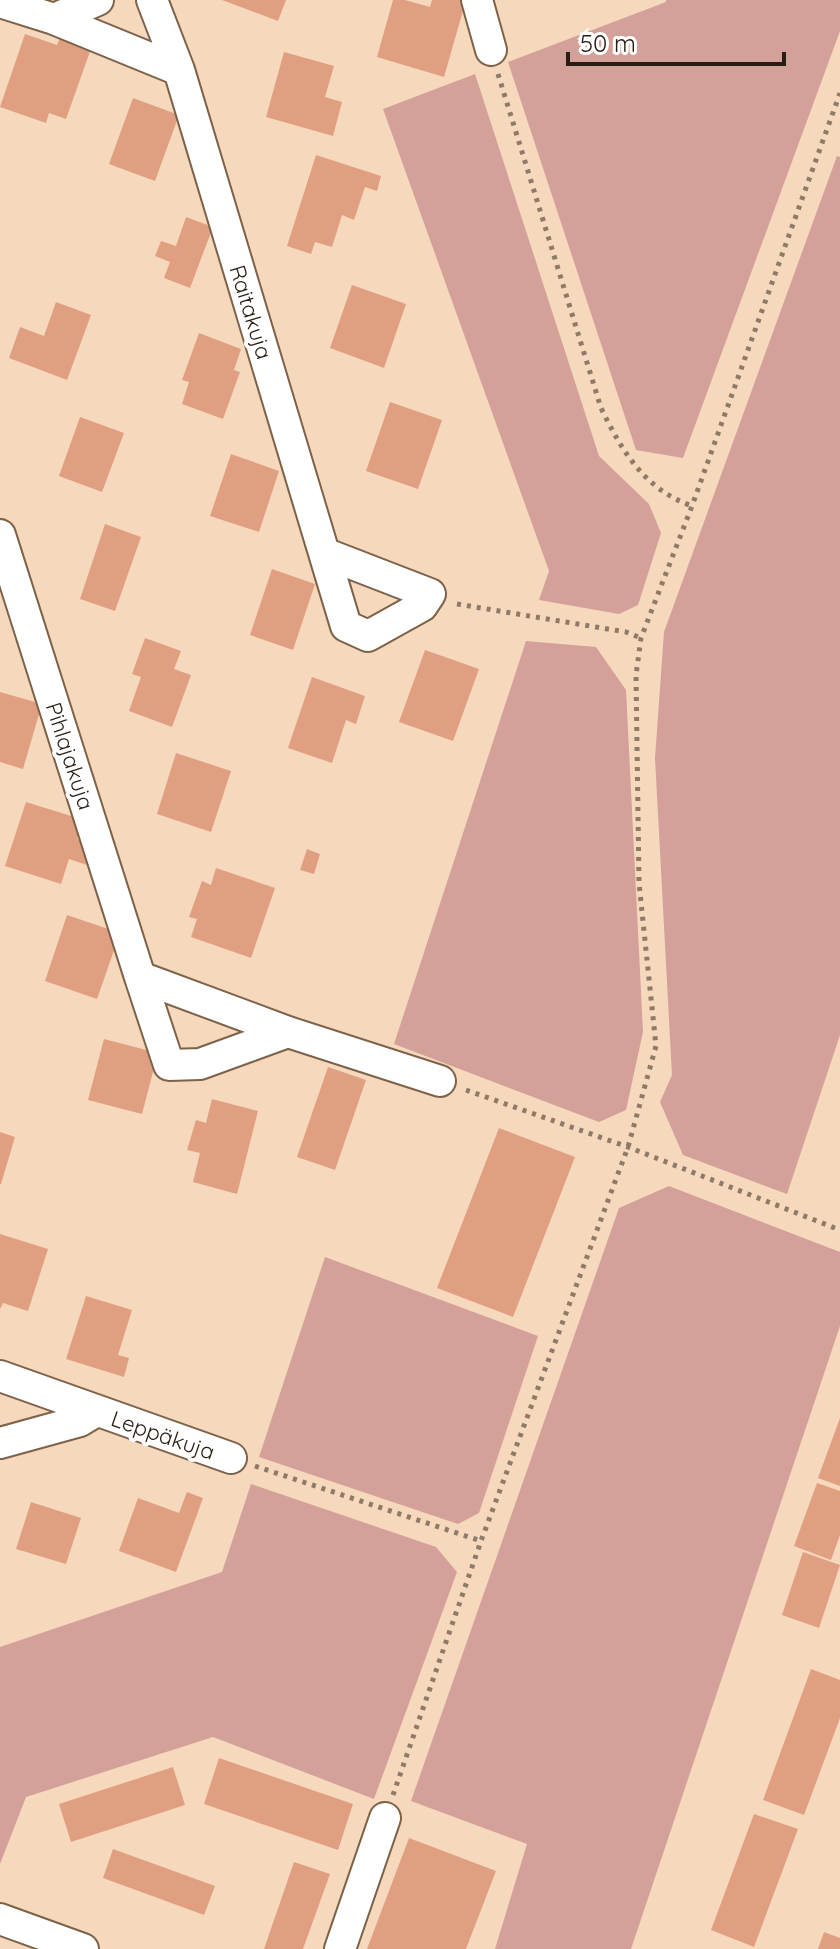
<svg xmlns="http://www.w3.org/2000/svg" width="840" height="1949" viewBox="0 0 840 1949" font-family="Quicksand,sans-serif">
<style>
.green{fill:#d4a09a}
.building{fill:#e19f81}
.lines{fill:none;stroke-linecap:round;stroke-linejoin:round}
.minor-casing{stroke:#7c6249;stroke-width:34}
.path{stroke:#8e7a67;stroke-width:5;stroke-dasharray:4 6;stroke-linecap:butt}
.minor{stroke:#fff;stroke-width:30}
.labels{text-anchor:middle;stroke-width:8;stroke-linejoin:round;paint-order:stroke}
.street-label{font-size:22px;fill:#271d12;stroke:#fff}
</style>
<rect width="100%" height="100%" fill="#f6d8bd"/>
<!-- green -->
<path class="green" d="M666,0H840V31L683,458L636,450L508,62L666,2Z
M475,74L599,456L649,504L661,533L638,605L619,614L539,600L549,571L383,109Z
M837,156L840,157V1035L787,1194L683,1155L660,1102L672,1075L655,758L664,632Z
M526,641L596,647L626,690L643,1032L626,1110L599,1122L394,1044Z
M669,1186L840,1252V1326L631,1949H495L527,1844L411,1801L619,1208Z
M325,1257L538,1336L479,1513L458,1524L259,1457Z
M251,1484L436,1547L457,1572L374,1799L213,1737L26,1797L0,1864V1647L222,1572Z"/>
<!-- building -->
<path class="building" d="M222,0H286L278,21Z
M393,0H405L430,7L432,0H466L444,77L377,57Z
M25,34L57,45L61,35L92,46L66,119L49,113L46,123L0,107Z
M284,52L334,66L325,97L342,102L333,136L266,117Z
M133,98L179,115L155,181L109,164Z
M316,155L381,176L377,191L365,187L354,220L342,215L332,247L315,242L311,254L287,246Z
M186,217L213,227L190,288L164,278L170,262L155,256L161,241L176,246Z
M352,285L406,304L384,368L330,348Z
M56,302L91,315L67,380L9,358L20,327L44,336Z
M199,333L241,349L234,370L240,372L223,419L182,404L189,382L182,380Z
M390,402L442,420L418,489L366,471Z
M80,417L124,433L102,492L59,476Z
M231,454L279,471L259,532L210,516Z
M105,524L141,537L115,611L80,599Z
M272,569L315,584L293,650L250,635Z
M145,638L181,651L174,669L191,675L172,727L129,711L141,677L132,674Z
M425,650L479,669L453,741L399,722Z
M312,677L365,696L356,724L346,720L332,763L288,748Z
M0,692L42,704L23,769L0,762Z
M176,753L231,771L211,832L157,814Z
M26,802L84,820L77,839L94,844L87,865L69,859L61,884L5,866Z
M307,849L320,854L314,874L300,870Z
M216,868L275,888L251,958L191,937L197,919L189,917L202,881L211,885Z
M67,915L120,933L97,999L45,981Z
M104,1039L158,1053L142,1114L88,1100Z
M328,1067L366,1080L335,1170L297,1157Z
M212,1099L258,1111L237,1194L193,1182L200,1153L187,1150L196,1120L206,1123Z
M499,1128L575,1157L513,1317L437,1288Z
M0,1132L15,1137L1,1184H0Z
M0,1234L48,1249L28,1311L3,1303L0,1309Z
M86,1296L132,1310L118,1355L129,1358L124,1377L66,1359Z
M840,1418V1486L818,1478Z
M817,1483L840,1491V1535L831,1560L794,1546Z
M187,1492L203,1498L176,1572L119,1551L138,1498L179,1513Z
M31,1502L81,1518L66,1564L16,1549Z
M803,1552L840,1565L819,1628L782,1615Z
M811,1669L840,1680V1718L804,1815L763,1800Z
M219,1758L353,1804L338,1850L204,1804Z
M173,1767L185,1805L71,1842L59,1804Z
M754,1814L798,1829L754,1947L711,1930Z
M409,1838L496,1871L466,1949H367Z
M113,1849L215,1886L204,1915L103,1878Z
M294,1862L330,1874L303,1949H264Z
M824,1932L840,1938V1949H818Z"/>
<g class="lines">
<defs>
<path id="minor" d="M152,0L179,70
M477,0L491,50
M0,2L54,19L179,70L324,553L346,626L368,636L422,606L430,594L324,553
M54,19L98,0
M0,535L140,977L288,1032L440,1081
M140,977L169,1065L200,1064L288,1032
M0,1376L231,1458
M0,1443L80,1421L95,1412
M0,1919L83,1949
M340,1949L385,1818"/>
</defs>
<!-- minor casing -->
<use href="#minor" class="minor-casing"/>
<!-- path -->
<path class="path" d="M498,74L601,408C622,451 644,489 692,506
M457,604L626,632L641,638
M466,1090L628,1147L840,1230
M255,1466L481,1541
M393,1795L481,1541L628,1147L656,1046L639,883L636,675L641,638L692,506L840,93"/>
<!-- minor -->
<use href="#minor" class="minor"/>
</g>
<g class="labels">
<!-- street labels -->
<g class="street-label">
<text transform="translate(251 312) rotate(73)" y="8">Raitakuja</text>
<text transform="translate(70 756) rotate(72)" y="8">Pihlajakuja</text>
<text transform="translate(163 1435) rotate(19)" y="8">Leppäkuja</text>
</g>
</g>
<!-- scale -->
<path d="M568 52v12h216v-12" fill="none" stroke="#271d12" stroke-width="4"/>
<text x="580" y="52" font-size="24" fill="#271d12" stroke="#ffffff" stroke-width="6" paint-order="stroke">50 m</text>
</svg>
